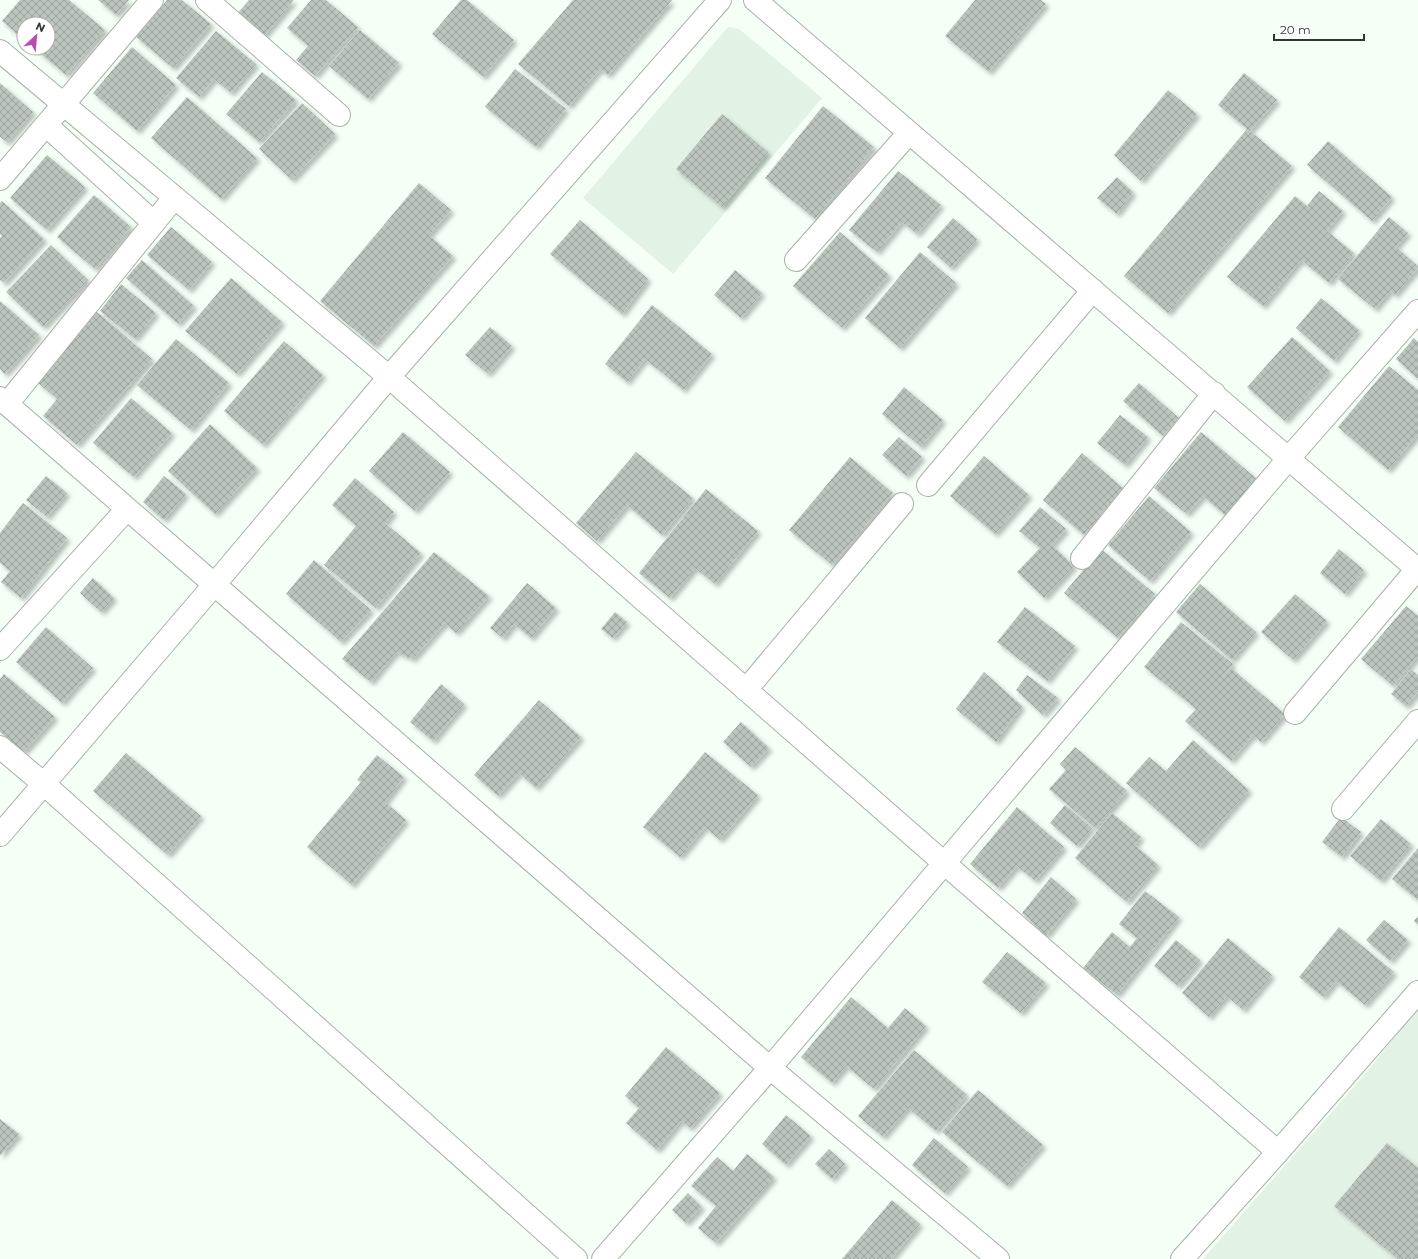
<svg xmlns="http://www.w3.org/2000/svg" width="1418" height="1259" viewBox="0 0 1418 1259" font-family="Montserrat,sans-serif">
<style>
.built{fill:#e2f2e4}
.building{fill:url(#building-cross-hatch);filter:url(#shadow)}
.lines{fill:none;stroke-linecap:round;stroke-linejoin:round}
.minor-casing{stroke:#a8b1a9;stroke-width:24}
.minor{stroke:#fff;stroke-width:22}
</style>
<defs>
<pattern id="building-cross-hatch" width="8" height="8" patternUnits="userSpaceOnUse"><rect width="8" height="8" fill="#bcc5bd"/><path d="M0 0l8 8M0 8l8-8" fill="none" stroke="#99a19a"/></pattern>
<filter id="shadow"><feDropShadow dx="3.5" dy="3.5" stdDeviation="2" flood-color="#0004"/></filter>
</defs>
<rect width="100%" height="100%" fill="#f5fff6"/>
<!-- built -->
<path class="built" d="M728,27L739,29L822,98L673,274L583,198Z
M1418,1007V1259H1203L1367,1072Z"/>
<!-- building -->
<path class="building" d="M20,0H69L105,30L66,75L34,48H48V24H24V40L2,21Z
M98,0H129L116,15Z
M167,0H182L211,24L173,68L136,37Z
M249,0H294L264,36L237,14Z
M311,0H326L358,27L315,76L296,60L308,46L287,28Z
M461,0H467L514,40L483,77L432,34Z
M573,0H672L608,75L600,69L569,106L518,64Z
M975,0H1041L1046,4L989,72L945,36Z
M360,30L399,63L368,99L329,66Z
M216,31L256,64L231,93L214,79L199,97L176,78Z
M132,47L176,85L137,131L93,93Z
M515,69L566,109L536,147L485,107Z
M262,72L296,100L259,142L226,114Z
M1244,73L1277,100L1250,131L1292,166L1168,313L1124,276L1247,129L1218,105Z
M0,83L33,112L7,142L0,137Z
M1168,90L1197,114L1141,181L1114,155Z
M187,97L257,158L221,199L151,138Z
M302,103L335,134L292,180L259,149Z
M823,106L874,147L815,219L765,178Z
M722,114L768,152L722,207L676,169Z
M1328,141L1392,197L1372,221L1307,165Z
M47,155L85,187L47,230L10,198Z
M898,171L941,205L917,234L902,222L877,252L849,230Z
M1117,177L1133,192L1117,214L1097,198Z
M419,183L451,210L429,235L453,256L374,346L320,301Z
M1319,191L1343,211L1327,231L1354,253L1329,283L1301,260L1263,306L1227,277L1295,196L1307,206Z
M94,195L131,227L95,269L57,237Z
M2,201L44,239L4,283L0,280V238L2,236L0,234V203Z
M1389,217L1408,233L1396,247L1418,266V268L1395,295L1390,291L1375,309L1338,279Z
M953,218L977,239L951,268L927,247Z
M580,220L648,279L622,314L550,254Z
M171,227L212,262L189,290L147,255Z
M840,232L889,275L842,328L793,286Z
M51,245L88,280L43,327L6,292Z
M920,252L956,283L900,348L865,318Z
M142,260L194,306L178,324L126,278Z
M735,270L762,293L741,318L714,295Z
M231,278L282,322L237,374L185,331Z
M121,284L156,313L135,339L100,311Z
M1321,298L1359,330L1334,361L1296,328Z
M0,301L39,335L5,374L0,369Z
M652,305L712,354L683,390L645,359L627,382L605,364Z
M96,311L152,359L77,445L43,416L57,399L36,381Z
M490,327L512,346L488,374L465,355Z
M1292,337L1330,371L1285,421L1247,387Z
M1414,338L1418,342V379L1396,359Z
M176,339L229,383L191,430L137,385Z
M284,341L323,375L263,445L224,411Z
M1389,366L1418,390V434L1388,470L1338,427Z
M1139,383L1179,418L1163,436L1123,401Z
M904,387L943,420L921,447L882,414Z
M131,398L172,433L134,477L93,443Z
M1120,415L1148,437L1125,465L1097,443Z
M210,424L257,468L215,514L168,471Z
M403,432L450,472L415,511L369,471Z
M1201,432L1257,479L1226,516L1203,496L1187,514L1154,488Z
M899,437L922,457L906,476L882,455Z
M636,452L693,498L662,535L627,505L597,541L576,523Z
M1082,453L1123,488L1084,535L1043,500Z
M984,456L1029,495L995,534L950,496Z
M850,457L893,493L832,565L789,530Z
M46,476L67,493L47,517L26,500Z
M164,476L186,494L164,520L143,502Z
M355,478L394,512L385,523L421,553L376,608L324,565L356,526L332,505Z
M706,489L758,531L715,584L695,568L670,598L639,573Z
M1149,496L1191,532L1150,581L1108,545Z
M23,503L67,538L21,598L1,582L10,571L0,563V533Z
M1040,507L1066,529L1052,545L1074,566L1044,598L1017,572L1040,548L1019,531Z
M1101,549L1155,594L1118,638L1064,593Z
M1339,549L1364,570L1345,594L1320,573Z
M434,552L489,596L456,633L445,623L413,659L396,652L371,682L342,659Z
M314,560L371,610L341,642L286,594Z
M93,578L114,598L101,612L80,593Z
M527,583L556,608L531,638L514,624L503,638L490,628Z
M1200,584L1256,632L1232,660L1176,612Z
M1295,594L1327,621L1293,660L1261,632Z
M1406,606L1418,616V656L1393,686L1361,659Z
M1025,607L1075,646L1047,681L997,642Z
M615,612L627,622L613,638L601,629Z
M1181,622L1233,664L1219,681L1231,668L1285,714L1261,742L1253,735L1231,761L1185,721L1196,709L1144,667Z
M46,627L93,668L62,703L16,662Z
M1411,669L1418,675V692L1406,706L1391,694Z
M984,672L1022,706L996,742L956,709Z
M4,674L55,717L24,752L0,732V679Z
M1027,675L1058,698L1043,715L1016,690Z
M441,684L464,704L433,741L410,722Z
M539,700L581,737L536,788L519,773L498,796L474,775Z
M741,722L769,748L751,767L723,742Z
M1193,740L1249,790L1199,847L1126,783L1149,757L1166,771Z
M1075,747L1127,791L1095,828L1049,789L1066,770L1060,764Z
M705,752L758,795L720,840L705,827L680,857L643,827Z
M126,753L201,816L168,855L93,791Z
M377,755L404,777L385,802L406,820L352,885L307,847L361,782L357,780Z
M1065,805L1092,828L1077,846L1050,823Z
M1017,807L1064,847L1035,881L1017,866L998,888L970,864Z
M1112,813L1141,837L1135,845L1158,865L1127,902L1075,858Z
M1341,817L1361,832L1342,857L1322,842Z
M1381,819L1411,844L1381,881L1350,856Z
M1418,848V900L1392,879Z
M1051,877L1076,899L1046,936L1022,913Z
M1145,891L1179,917L1117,995L1083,968L1112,932L1130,947L1137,938L1119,924Z
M1418,916V925L1414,921Z
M1384,920L1408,940L1390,961L1366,940Z
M1339,927L1394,972L1365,1005L1336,981L1323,997L1299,977Z
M1228,938L1272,975L1243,1010L1227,996L1209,1017L1182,993Z
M1176,940L1200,960L1178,986L1154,966Z
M1007,952L1046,983L1021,1013L982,982Z
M851,997L888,1028L905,1008L926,1026L874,1089L846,1066L832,1083L801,1057Z
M666,1047L720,1093L690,1128L681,1121L657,1150L626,1123L639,1108L625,1096Z
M914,1050L967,1095L936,1131L908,1108L883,1137L858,1116Z
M978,1090L1043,1145L1007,1186L942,1132Z
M786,1115L811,1136L786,1165L762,1144Z
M0,1119L19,1134L0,1156Z
M934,1138L968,1167L945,1193L912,1165Z
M1387,1143L1418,1168V1259H1398L1334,1206Z
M829,1149L845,1164L832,1179L815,1164Z
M747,1154L774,1177L716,1243L698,1228L716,1206L691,1186L717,1157L733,1171Z
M688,1193L702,1207L686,1223L672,1210Z
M892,1200L920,1224L891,1259H842Z"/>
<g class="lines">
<defs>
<path id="minor" d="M207,0L339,115
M755,0L1418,570
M0,51L389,377L944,863L1278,1152
M46,125L154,223
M0,179L152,0
M796,260L909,133
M0,398L770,1068L998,1259
M7,404L174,198
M928,485L1093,290
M1082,558L1214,393
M0,649L127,509
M746,690L902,504
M1295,713L1417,569
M0,747L44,784L576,1259
M1343,809L1418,721
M0,835L214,585L389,377L720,0
M603,1259L770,1068L1289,458L1418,311
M1182,1259L1278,1152L1418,992"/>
</defs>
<!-- minor casing -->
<use href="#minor" class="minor-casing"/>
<!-- minor -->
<use href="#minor" class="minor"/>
</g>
<!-- north arrow -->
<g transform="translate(36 36) rotate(26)"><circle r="19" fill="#ffffff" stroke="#adaead"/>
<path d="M0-3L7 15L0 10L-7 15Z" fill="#b74db0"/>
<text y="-6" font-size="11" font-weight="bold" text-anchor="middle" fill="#313431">N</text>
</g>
<!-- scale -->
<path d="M1274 34v6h90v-6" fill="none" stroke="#313431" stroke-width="2"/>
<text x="1280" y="34" font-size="12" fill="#313431" stroke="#ffffff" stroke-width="3" paint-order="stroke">20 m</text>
</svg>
